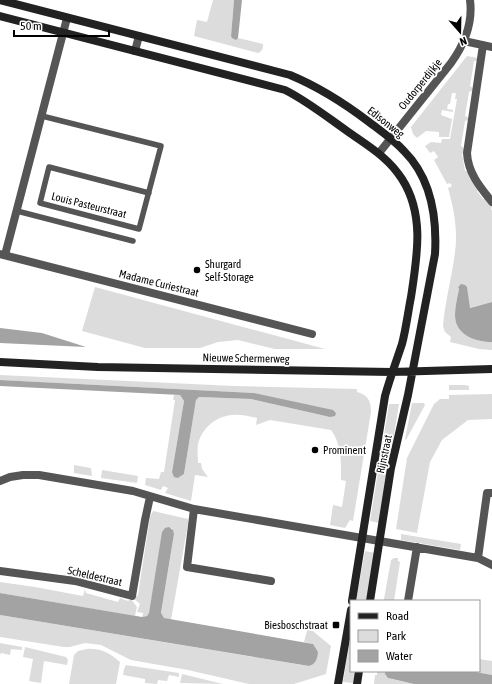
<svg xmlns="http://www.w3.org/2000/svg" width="492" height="684" viewBox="0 0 492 684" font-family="'Asap Condensed',sans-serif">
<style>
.green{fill:#dcdcdc}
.water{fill:#a3a3a3}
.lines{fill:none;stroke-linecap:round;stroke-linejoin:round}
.lane{stroke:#555;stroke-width:5.5}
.street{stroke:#555;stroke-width:8}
.secondary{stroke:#222;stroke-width:8}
.poi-dot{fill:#000;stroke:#fff;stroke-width:1.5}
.labels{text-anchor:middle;stroke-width:3.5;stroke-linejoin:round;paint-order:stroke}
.street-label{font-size:11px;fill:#000;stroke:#fff}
.poi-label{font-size:11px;fill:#000;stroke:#fff;text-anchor:start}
</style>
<rect width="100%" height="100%" fill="#fff"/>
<!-- green -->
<path class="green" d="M213,0H234L231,36L236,39L238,38L263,44C263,48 263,51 258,53L194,36L197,20L207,22Z
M467,56L478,58L477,61H474L470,86L473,88L472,91L469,92L465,116L469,118L468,120L465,121L461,146L463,147L465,151L462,154L465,171H468L479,189L477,191L483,199L486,198L492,205L491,209L492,211V302L469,308L467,287L460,285L458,287L459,289C457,298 455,306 455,315C455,335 475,342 492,342V350L479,349L450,342L451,337L445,332L443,326C445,301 452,277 455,252C458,231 454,209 448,188L452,186L450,183L447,184L434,160L438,157L434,151L430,153L425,146L431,142L441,143L442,139H450L457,99H455L456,93H452L450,104H448L447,109L453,110V112L442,110L441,115L452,119L449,137H439V132L426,131L417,138L413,134L411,127Z
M95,287L325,349H275L238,340L218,342L200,348H145L82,331Z
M0,375L234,386L357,389V392C368,395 371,401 371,412L353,521L350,520L345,528L330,525L333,505L342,507L346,481L341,480C341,462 342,445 331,430L270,420L256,425L257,418C249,416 240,414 232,415C216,416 202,428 198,444C197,449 198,457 198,463H201L202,469L208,477L195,475L191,501L165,493L168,488L163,486L161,490L145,485L146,478L159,479L161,472H164L175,400H173L174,395H180L184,401L172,472L178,478L184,474L196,400L199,397L251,399L330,417L254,393L0,380Z
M449,385H465L469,386V390H449Z
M492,394V419L468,420L442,440L430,462L417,533L396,529L407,458L434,404L440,399H449V395Z
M412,403H424L425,405L406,440L405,439Z
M389,404H399L380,523L370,521Z
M74,465L91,468L92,476L74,473Z
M102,470L138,476L137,483L101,478Z
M153,511L188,519V524L171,620L164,618L161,614L174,534L172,528H165L149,613L147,616L142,617L143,613L137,612L140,604L133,598L138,595L150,517Z
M401,534L461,544L460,550L401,540Z
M365,551L375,553L367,601H356Z
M394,558H398V561L400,562L394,601H385L384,599L391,560Z
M0,582L35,587L83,596L85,589L86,593L118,602L120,598L128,601L131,599L137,607L135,616L0,593Z
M0,615L308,666L313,644L304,642L308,627L331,646L326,674L294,684H249L188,670L131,660L101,645L85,643L70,647H64L0,637Z
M351,634V671H355L353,683L343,682Z
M0,643L22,647V650L11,649L10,655L1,653L0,655Z
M25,647L66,657L68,660L67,665L44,661L41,683L29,681L33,659L23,657Z
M87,649C101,648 109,653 120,662L116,684H69L74,655L78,651Z
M479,659L492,661V675L470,671H479Z
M126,665L179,673V677L169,675L167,681L158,680L157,684L145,683V679L123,675L124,669Z
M377,671H385C384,675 388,678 391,679L414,684H374L375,675H377Z
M182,674L223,684L180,683Z"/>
<!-- water -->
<path class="water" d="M234,0H242L238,38L236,40L232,38L231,36Z
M461,284L465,285L467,287L470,308L492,302V342C475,342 455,335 455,315C455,307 457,298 459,289L458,287Z
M0,328L42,333L86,347L0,343Z
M0,380L254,393L333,410L336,413L335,416L330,417L251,399L199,397L196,400L184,474L178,478L174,477L172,472L184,401L180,395L0,386Z
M169,527L173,530L174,534L161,613L164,618L313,644L318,652C317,659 316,664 309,666L0,615V593L142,617L147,616L149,613L162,532L165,528Z
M385,671H470L492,675V684H414L388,678L385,674Z"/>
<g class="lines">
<!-- lane -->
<path class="lane" d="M42,116L161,146L139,229L40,203L49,167L149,193
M17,211L133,241"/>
<!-- street -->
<path class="street" d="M464,41L492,47
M483,45L467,153C468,173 480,187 492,202
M135,51L139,36
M379,153L451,63C464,45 473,23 470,0
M0,254L312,334
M5,255L67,18
M0,481L10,477L23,475H39L133,491L194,509L478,558
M492,493H487L478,558L492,565
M194,509L187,567L271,581
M0,571L75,581L132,596L145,520L150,497
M408,601L417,547"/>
<!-- secondary -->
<path class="secondary" d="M0,0L290,75C319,87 344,103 369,122C381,131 394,140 404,151C431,178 437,218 435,254L408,395L391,468L370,601
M0,16L285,90C307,101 327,117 347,131C368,146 388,157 402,179C425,215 417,257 411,297C408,312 406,329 402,344C396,362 390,378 385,396L352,601
M0,362L98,367L392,372L492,369
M338,684L351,610
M357,684L359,671"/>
</g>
<!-- markers -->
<g class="poi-dot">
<circle cx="197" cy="270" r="4"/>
<circle cx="315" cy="450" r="4"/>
<rect x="332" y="621" width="8" height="8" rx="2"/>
</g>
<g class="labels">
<!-- street labels -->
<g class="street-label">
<text transform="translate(420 84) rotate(-51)" y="4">Oudorperdijkje</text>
<text transform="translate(386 122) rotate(38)" y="4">Edisonweg</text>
<text transform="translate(89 205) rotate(14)" y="4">Louis Pasteurstraat</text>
<text transform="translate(159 283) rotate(14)" y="4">Madame Curiestraat</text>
<text transform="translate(246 358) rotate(1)" y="4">Nieuwe Schermerweg</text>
<text transform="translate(384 454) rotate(-78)" y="4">Rijnstraat</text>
<text transform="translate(95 576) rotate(13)" y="4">Scheldestraat</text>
</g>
<!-- poi labels -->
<g class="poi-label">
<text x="205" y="268">Shurgard<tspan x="205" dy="13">Self-Storage</tspan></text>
<text x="323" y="454">Prominent</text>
<text x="328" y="629" text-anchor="end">Biesboschstraat</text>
</g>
</g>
<!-- legend -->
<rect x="350" y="600" width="130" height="72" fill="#ffffff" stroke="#999999"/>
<rect x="358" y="613" width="20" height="6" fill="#222222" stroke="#999999"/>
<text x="386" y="620" font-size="12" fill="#000000">Road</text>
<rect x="358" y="630" width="20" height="12" fill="#dcdcdc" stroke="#999999"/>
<text x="386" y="640" font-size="12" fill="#000000">Park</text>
<rect x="358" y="650" width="20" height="12" fill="#a3a3a3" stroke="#999999"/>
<text x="386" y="660" font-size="12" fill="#000000">Water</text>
<!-- north arrow -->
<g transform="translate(460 32) rotate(160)" stroke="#ffffff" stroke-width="3" paint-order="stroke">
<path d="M0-3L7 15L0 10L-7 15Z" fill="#000000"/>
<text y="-6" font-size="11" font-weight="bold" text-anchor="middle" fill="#000000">N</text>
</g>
<!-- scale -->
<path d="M14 30v6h95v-6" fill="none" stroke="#000000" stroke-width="2"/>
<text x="20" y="30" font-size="12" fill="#000000" stroke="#ffffff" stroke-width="3" paint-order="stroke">50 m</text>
</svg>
